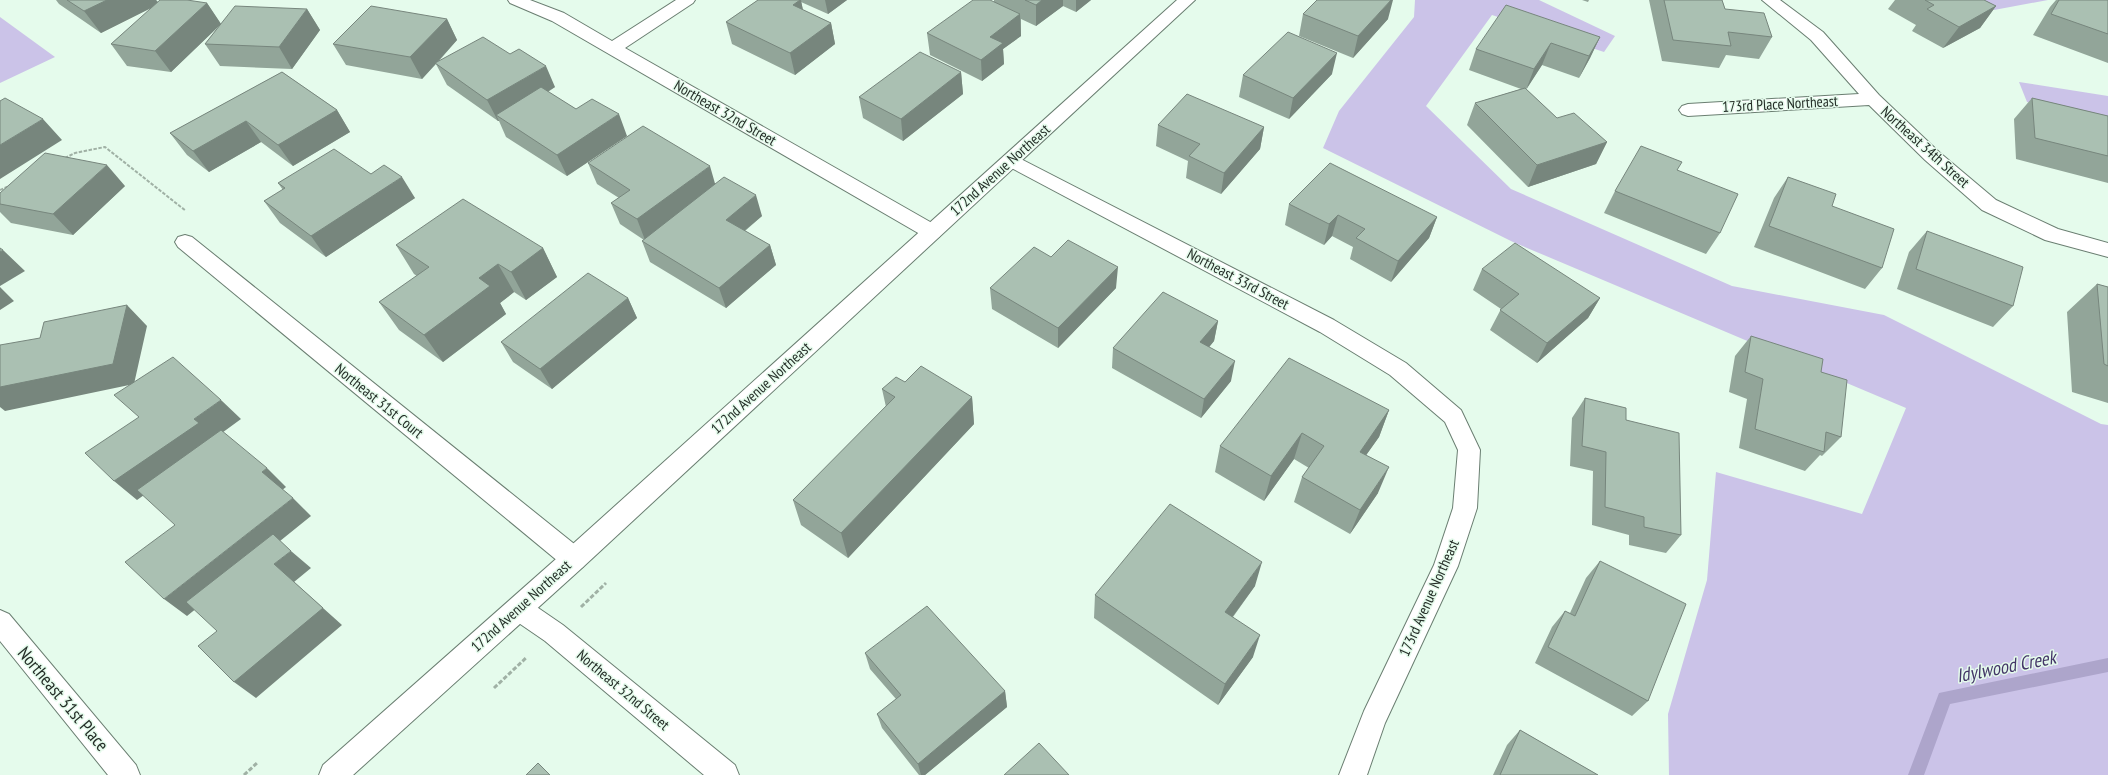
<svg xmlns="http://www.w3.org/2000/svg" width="2108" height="775" viewBox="0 0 2108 775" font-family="'PT Sans Narrow',sans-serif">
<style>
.green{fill:#cbc3e8}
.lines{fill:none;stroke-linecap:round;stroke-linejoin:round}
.stream{fill:#ada5cb;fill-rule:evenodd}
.minor-casing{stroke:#6a7e71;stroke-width:2}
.tertiary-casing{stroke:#6a7e71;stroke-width:2}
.path-far1{stroke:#a0b1a5;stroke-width:2;stroke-dasharray:3.5 1.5;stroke-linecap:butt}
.path{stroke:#a0b1a5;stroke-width:3;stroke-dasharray:4.5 2;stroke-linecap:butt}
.minor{fill:#fff;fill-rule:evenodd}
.tertiary{fill:#fff;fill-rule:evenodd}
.wall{fill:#92a599}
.shaded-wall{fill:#77867d}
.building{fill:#aac0b2;stroke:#77867d}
.labels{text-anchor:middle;stroke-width:3;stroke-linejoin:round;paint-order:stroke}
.street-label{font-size:15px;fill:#252e28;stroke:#e5fbec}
.near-street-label{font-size:18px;fill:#252e28;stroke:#e5fbec}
.near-water-label{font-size:19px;font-style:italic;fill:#443668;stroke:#e5fbec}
</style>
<rect width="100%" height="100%" fill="#e5fbec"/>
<!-- green -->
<path class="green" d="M1415,0H1539L1615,36L1604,52L1492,15L1426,106L1511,189L1732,286L1884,315L2101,424L2108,425V775H1669L1668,714L1707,580L1716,472L1862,514L1906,408L1513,242L1323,148L1339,111L1414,17Z
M1974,0H2048L1994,10Z
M0,17L55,57L0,83Z
M2019,82L2108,96V125L2027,102Z"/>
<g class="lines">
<!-- stream -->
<path class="stream" d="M2108,658V672L1950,704L1924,775H1908L1939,693Z"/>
<defs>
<path id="minor" d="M508,0H530L564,13L612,41L676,0H695L693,3L625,48L939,227L942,232L939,237L932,239L925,237L552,21L510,3Z
M1762,0H1780L1823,32L1879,95L1939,152L1996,200L2058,229L2108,243V257L2045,240L1982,210L1925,160L1869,105L1688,116L1682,114L1679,110L1682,106L1688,104L1859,94L1811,40Z
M1011,154L1334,320L1406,363L1461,410L1480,450L1477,508L1458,566L1385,723L1367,775H1339L1364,711L1434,565L1453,508L1458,450L1445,422L1390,375L1320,332L1004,164L1002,160L1004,156Z
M185,235L192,237L583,551L586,559L583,567L574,570L565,567L178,247L175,242L178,237Z
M519,597L528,601L563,625L735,765L739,775H704L545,641L510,617L506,609L510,601Z
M0,610L9,614L136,765L140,775H108L0,641Z"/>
<path id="tertiary" d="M1177,0H1195L583,567L353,775H319L323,765L565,551Z"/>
</defs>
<!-- minor casing -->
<use href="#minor" class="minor-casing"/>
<!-- tertiary casing -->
<use href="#tertiary" class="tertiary-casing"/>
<!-- path-far1 -->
<path class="path-far1" d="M65,158L75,153L105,147L186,211
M0,190L9,186"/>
<!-- path -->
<path class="path" d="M581,607L606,583
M494,688L527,657
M244,775L257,763"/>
<!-- minor -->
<use href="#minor" class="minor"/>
<!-- tertiary -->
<use href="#tertiary" class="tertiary"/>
</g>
<!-- wall -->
<path class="wall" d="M56,0H156L158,2L207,3L221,24L307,9L320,30L292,69L220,66L205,44L220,25L171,72L127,66L111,44L153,7L101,33L59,4Z
M758,0H847L828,14L801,2L803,10L831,23L835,44L795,75L732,44L726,22Z
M994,0H1091L1076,12L1063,6L1036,26L1021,19V36L1003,49L1004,64L982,81L930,55L927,33L994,2Z
M1582,0H1589L1588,2Z
M1649,0H1722L1725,9L1772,37L1759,59L1726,55L1719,68L1662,61Z
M1895,0H1984L1996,6L1980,28L1943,48L1912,31L1916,25L1888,9Z
M2056,0H2108V63L2033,35L2050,7Z
M1303,14L1388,19L1353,58L1299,36Z
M447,19L457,40L438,62L555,87L548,92L576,109L627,136L567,176L506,137L499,121H498L447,85L436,64L422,79L346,65L333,44Z
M1600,37L1590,58L1579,78L1542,65L1526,89L1557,118L1607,142L1596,164L1528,187L1467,125L1475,103L1521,89L1469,70L1476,49Z
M282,72L337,110L350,132L293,166L261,142L209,172L187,155L170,133Z
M961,72L963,94L903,141L863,118L859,97Z
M1332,74L1289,119L1239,97L1243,75Z
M2032,98L2108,116V183L2016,159L2014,119Z
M1158,125L1264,127L1260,149L1221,194L1186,178L1188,161L1156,146Z
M588,163L715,184L762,216L745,231L770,245L776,265L726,308L650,262L642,241L644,240L620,224L611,203L619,198L597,184Z
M1677,170L1720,233L1706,254L1604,213L1615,191Z
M371,174L415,198L326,257L280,223L264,201L283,190L278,183Z
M1788,177L1832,206L1882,268L1865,289L1754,247L1774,198Z
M125,186L73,235L11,223L0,212V193Z
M1289,204L1437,217L1429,238L1391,282L1350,259L1353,247L1332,236L1324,245L1285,225Z
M1927,231L2013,306L1993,327L1897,289L1909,252Z
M396,245L543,248L557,277L526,300L514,292L500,303L506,314L443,362L399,330L379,302L417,276L414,274Z
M1051,257L1116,288L1058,348L992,309L990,288Z
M1482,269L1600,298L1588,318L1537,363L1490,330L1501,309L1473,290Z
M2097,284L2108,287V403L2072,392L2067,312Z
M628,298L637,318L552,389L513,362L501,342Z
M1218,321L1214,341L1209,347L1231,381L1201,418L1112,368L1113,348Z
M1751,336L1821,372L1841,437L1822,456L1820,455L1805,471L1739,448L1747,399L1729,392L1735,356Z
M882,389L972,397L974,424L848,558L801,525L793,500L886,407Z
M1585,398L1626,420L1681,535L1666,553L1629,545V535L1592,525L1593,471L1570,466L1572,418Z
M1389,410L1379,437L1366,455L1378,493L1350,534L1294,502L1302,477L1309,468L1294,459L1264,501L1215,472L1220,446Z
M1600,561L1648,701L1632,716L1535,663L1552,627L1565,611L1570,613L1586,578Z
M1255,586L1233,617L1253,657L1218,705L1094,618L1095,595Z
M865,653L1005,691L1007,707L925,775H919L882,728L877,714L896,699L870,669Z
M1520,730L1598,775H1493L1507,745Z"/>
<!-- shaded-wall -->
<path class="shaded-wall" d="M107,0H156L159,4L101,33L84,11Z
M800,0H801L805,21L793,5Z
M825,0H847L828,14Z
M1042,0H1063V6L1036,26V5Z
M1076,0H1091L1076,12Z
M1391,0H1393L1388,19L1353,58L1358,36Z
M207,3L221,24L171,72L155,51Z
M1996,6L1980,28L1943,48L1959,27Z
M307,9L320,30L292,69L279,47Z
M1020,14L1021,36L1003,49L1004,64L982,81L981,60L990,37Z
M447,19L457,40L422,79L410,57Z
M831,23L835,44L795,75L790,53Z
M1600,37L1590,58L1579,78L1589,56Z
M1551,43L1542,65L1526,90L1534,69Z
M1337,53L1332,74L1289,119L1293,98Z
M546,66L555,87L502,119L496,115L499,121H498L487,100Z
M961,72L963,94L903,141L901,119Z
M337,110L350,132L293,166L278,145Z
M619,114L627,136L567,176L557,155Z
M43,119L62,140L0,179V145Z
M246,121L261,142L209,172L193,151Z
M1264,127L1260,149L1221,194L1224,173Z
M1607,142L1596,164L1528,187L1537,165Z
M107,165L125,186L73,235L53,214Z
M710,166L716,187L645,240L637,219Z
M402,177L415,198L326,257L311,236Z
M756,195L762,216L732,241L726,220Z
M1338,215L1332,236L1324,245L1329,224Z
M1437,217L1429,238L1391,282L1398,261Z
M770,245L776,265L726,308L719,288Z
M543,248L557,277L526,300L511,272Z
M3,250L25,271L0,286V252Z
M498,264L514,292L500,303L506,314L443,362L424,335L479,278Z
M1118,267L1116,288L1058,348V328Z
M0,287L14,301L0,310Z
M628,298L637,318L552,389L540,369Z
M1600,298L1588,318L1537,363L1547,343Z
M127,305L147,326L134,384L5,411L0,407V387Z
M1218,321L1214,341L1197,362L1200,342Z
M1235,361L1231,381L1201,418L1204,399Z
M972,397L974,424L848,558L841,533Z
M221,400L241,419L215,438L219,442L137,500L114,481L194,419Z
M1389,410L1379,437L1350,478L1360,452Z
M1302,433L1294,459L1264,501L1271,476Z
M1389,467L1378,493L1350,534L1360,510Z
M267,468L286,487L281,491L262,472Z
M293,498L311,516L187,616L164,599Z
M291,551L311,568L294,582L342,625L256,698L234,682L274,564Z
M1262,562L1255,586L1219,635L1225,612Z
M1260,635L1253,657L1218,705L1225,684Z
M1005,691L1007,707L925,775H921L918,764Z"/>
<!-- building -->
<path class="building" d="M67,0H107L84,11Z
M160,0H187L207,3L155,51L111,44Z
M758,0H800L793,5L831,23L790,53L726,22Z
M973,0H990L1020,14L990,37L1003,43L981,60L927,33Z
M1025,0H1042L1036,5Z
M1317,0H1391L1358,36L1303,14Z
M1664,0H1722L1725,9L1764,13L1772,37L1728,32L1731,46L1673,40Z
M1925,0H1984L1996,6L1959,27L1927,9L1934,5Z
M2059,0H2108V34L2051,14Z
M1506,5L1600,37L1589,56L1551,43L1534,69L1476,49Z
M235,6L307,9L279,47L205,44Z
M371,6L447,19L410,57L333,44Z
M1288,32L1337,53L1293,98L1243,75Z
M483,37L510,54L519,49L546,66L487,100L435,63Z
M920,52L961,72L901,119L859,97Z
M282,72L337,110L278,145L246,121L193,151L170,133Z
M541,87L576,109L592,99L619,114L557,155L496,115Z
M1525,88L1557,118L1574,113L1607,142L1537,165L1475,103Z
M1187,94L1264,127L1224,173L1189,156L1200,144L1158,125Z
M5,98L43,119L0,145V101Z
M2032,98L2108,116V156L2035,138Z
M643,126L710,166L637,219L611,203L630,190L588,163Z
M1641,146L1682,162L1677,170L1738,194L1720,233L1615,191Z
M334,149L371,174L384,165L402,177L311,236L264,201L285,188L278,183Z
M45,153L107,165L53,214L0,204V193Z
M1330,163L1437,217L1398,261L1356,238L1365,229L1338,215L1329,224L1289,204Z
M724,177L756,195L726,220L770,245L719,288L642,241Z
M1788,177L1836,194L1832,206L1894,229L1882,268L1769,226Z
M463,199L543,248L511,272L498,264L479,278L490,286L424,335L379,302L429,267L396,245Z
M1927,231L2023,267L2013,306L1916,269Z
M1068,240L1118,267L1058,328L990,288L1034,247L1051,257Z
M1515,243L1600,298L1547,343L1500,310L1519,294L1482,269Z
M0,248L3,250L0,252Z
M588,273L628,298L540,369L501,342Z
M2097,284L2108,287V366L2104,364Z
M1163,292L1218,321L1200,342L1235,361L1204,399L1113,348Z
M127,305L113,364L0,387V345L40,338L44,322Z
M1751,336L1823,359L1821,372L1847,380L1841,437L1826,432L1824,452L1755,429L1763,379L1745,372Z
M173,357L221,400L194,419L199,423L114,481L85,453L139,417L114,395Z
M1289,358L1389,410L1360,452L1389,467L1360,510L1302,477L1324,446L1302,433L1271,476L1220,446Z
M921,366L972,397L841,533L793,500L895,397L882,389L896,377L905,382Z
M1585,398L1626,408V420L1679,433L1681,535L1644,527V517L1605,507L1606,452L1582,446Z
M221,430L267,468L262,472L293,498L164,599L125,562L175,525L137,490Z
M1170,504L1262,562L1225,612L1260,635L1225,684L1095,595Z
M273,534L291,551L274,564L323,608L234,682L198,646L217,631L186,602Z
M1600,561L1686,604L1648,701L1548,647L1565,611L1575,616Z
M927,606L1005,691L918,764L877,714L901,695L865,653Z
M1520,730L1598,775H1500Z
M1039,743L1069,775H1004Z
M538,763L550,775H526Z"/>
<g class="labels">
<!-- street labels -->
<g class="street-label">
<text transform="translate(1780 104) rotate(-3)" y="5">173rd Place Northeast</text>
<text transform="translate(725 113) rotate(30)" y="5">Northeast 32nd Street</text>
<text transform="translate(1925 147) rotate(42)" y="5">Northeast 34th Street</text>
<text transform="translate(1000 170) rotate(-42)" y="5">172nd Avenue Northeast</text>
<text transform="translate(1238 279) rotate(28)" y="5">Northeast 33rd Street</text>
<text transform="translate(761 388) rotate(-42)" y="5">172nd Avenue Northeast</text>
<text transform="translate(379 401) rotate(39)" y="5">Northeast 31st Court</text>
<text transform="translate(1429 598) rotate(-66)" y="5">173rd Avenue Northeast</text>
<text transform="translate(521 606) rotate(-42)" y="5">172nd Avenue Northeast</text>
<text transform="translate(623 690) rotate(40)" y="5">Northeast 32nd Street</text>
</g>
<!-- near-street labels -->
<g class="near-street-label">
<text transform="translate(63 699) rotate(50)" y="6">Northeast 31st Place</text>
</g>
<!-- near-water labels -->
<g class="near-water-label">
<text transform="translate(2006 666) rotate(-11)" y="7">Idylwood Creek</text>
</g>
</g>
</svg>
